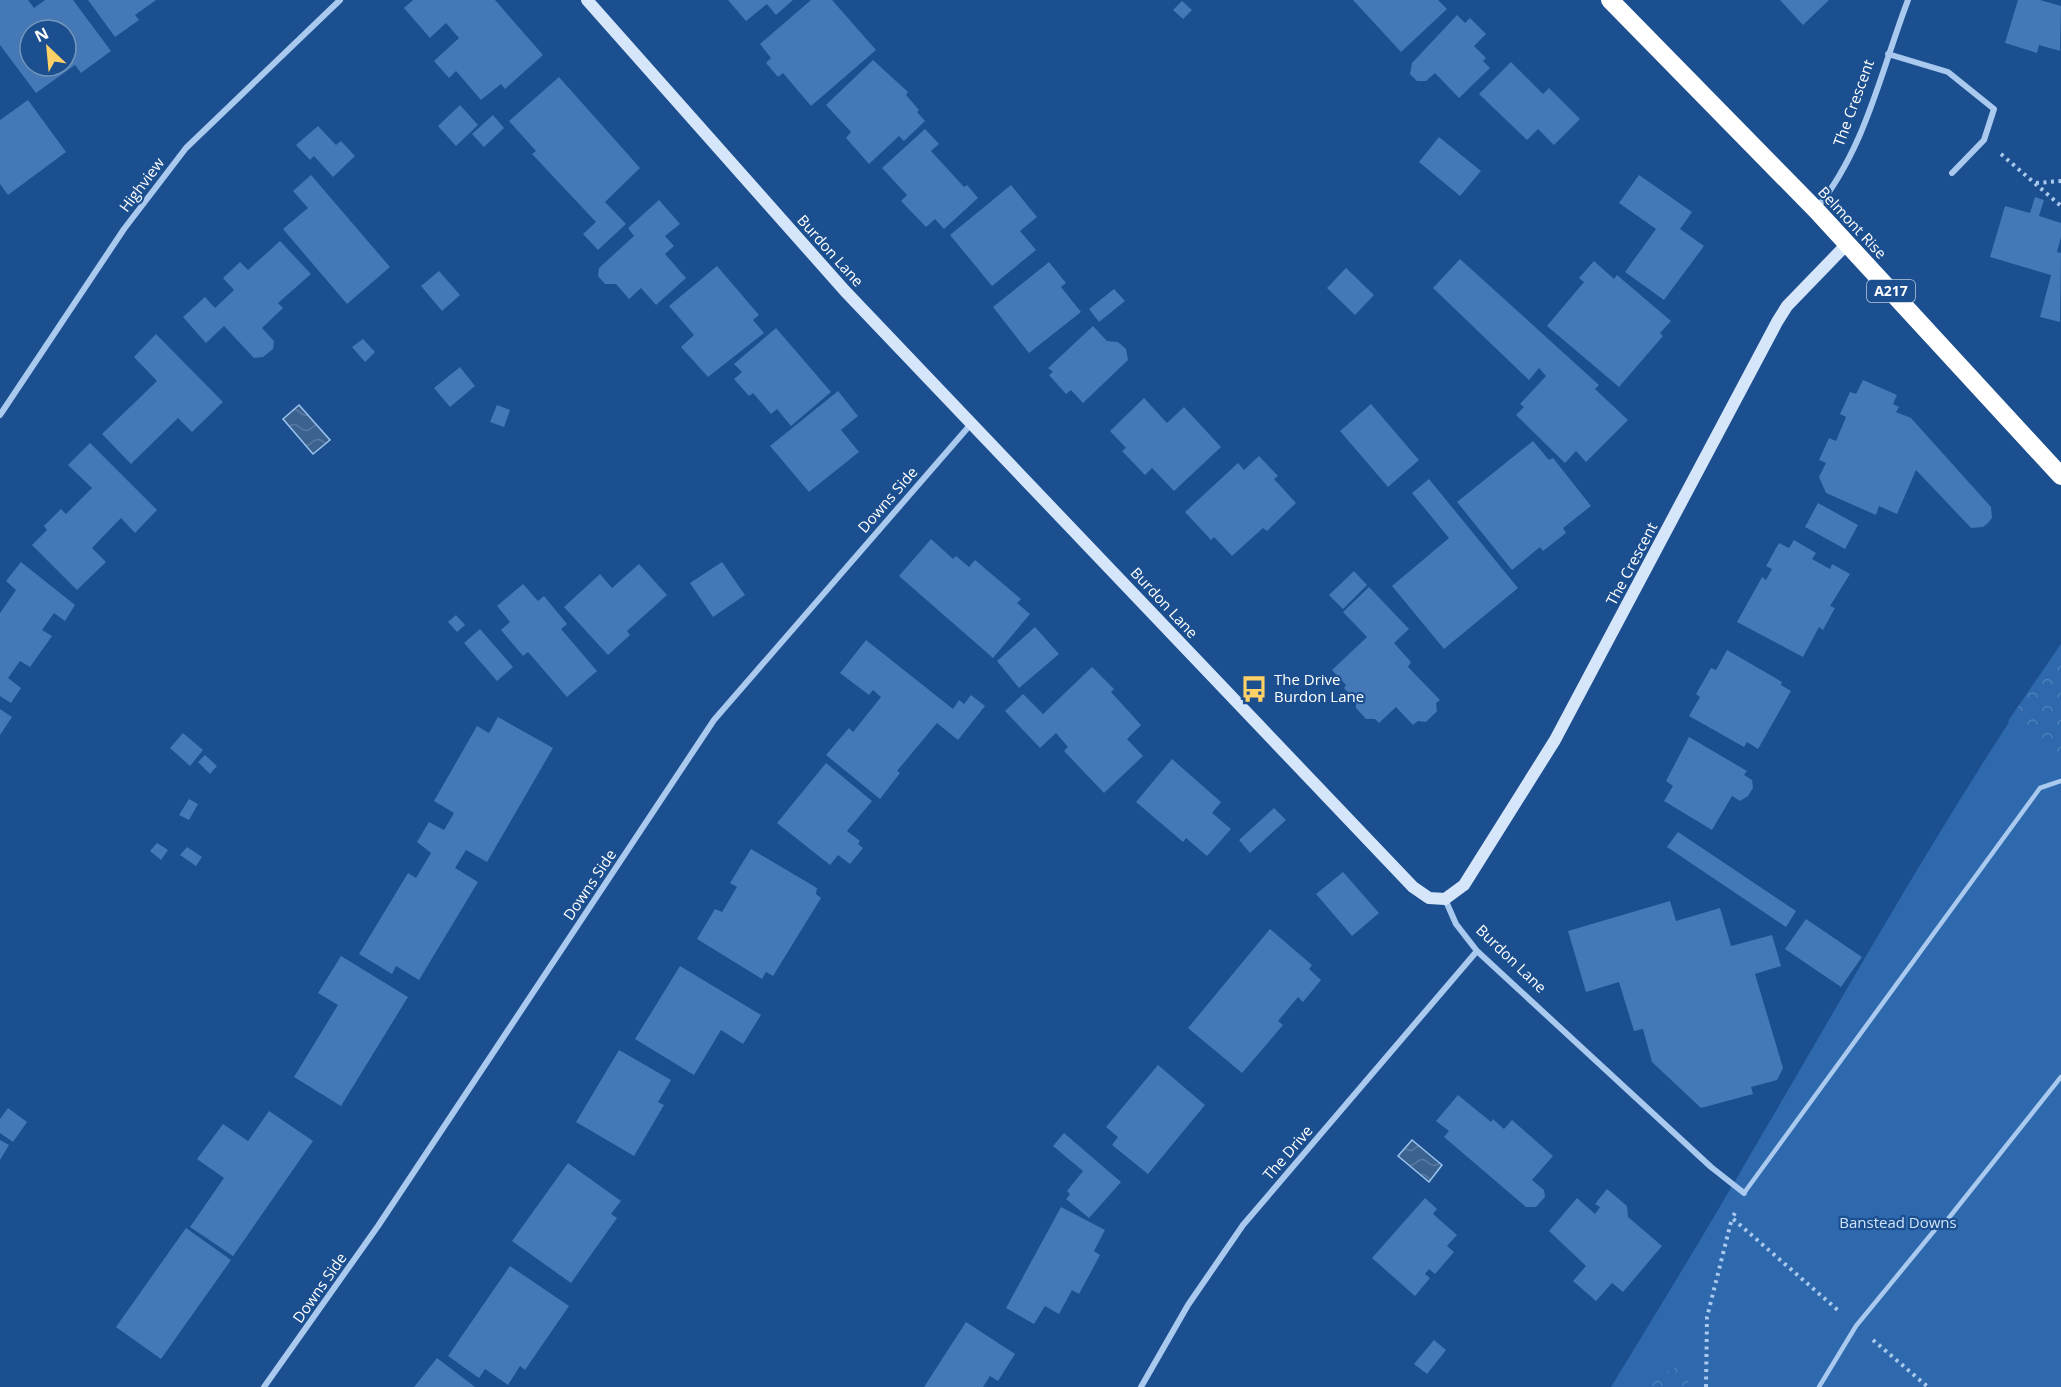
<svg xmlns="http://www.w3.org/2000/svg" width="2061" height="1387" viewBox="0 0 2061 1387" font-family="'Open Sans',sans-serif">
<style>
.green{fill:#2e69ad}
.forest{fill:url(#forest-crowns)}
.water{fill:url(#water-waves);stroke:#9cc4f0;stroke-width:1.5}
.building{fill:#4478b7;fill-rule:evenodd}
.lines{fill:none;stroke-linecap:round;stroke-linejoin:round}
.path{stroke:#a9c9ee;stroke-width:4;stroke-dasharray:3 4.5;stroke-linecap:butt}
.lane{stroke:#a9c9ee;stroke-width:4.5}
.street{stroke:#a9c9ee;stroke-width:6}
.secondary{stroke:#d6e6fa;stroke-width:12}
.highway{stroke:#fff;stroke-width:18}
.labels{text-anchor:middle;stroke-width:4.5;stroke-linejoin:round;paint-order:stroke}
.shield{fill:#1b4f8f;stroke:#bbcadd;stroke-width:1.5}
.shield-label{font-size:14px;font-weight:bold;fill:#fff}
.street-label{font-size:15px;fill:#fff;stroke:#1b4f8f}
.poi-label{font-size:15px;fill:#fff;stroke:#1b4f8f;text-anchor:start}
.park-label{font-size:15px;fill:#cfe3fa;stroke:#1b4f8f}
</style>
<defs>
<pattern id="forest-crowns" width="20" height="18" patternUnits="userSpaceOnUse" patternTransform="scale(1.5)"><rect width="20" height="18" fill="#2e69ad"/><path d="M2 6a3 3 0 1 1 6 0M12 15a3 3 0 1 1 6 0" fill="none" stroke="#4d80b9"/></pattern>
<pattern id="water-waves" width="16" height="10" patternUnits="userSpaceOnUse" patternTransform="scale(1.5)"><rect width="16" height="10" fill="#3c6290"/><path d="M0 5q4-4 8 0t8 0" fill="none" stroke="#597aa1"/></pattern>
</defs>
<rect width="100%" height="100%" fill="#1b4f8f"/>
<!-- green -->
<path class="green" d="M2061,644V1387H1611C1659,1308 1707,1230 1753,1150C1853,980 1949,807 2061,644Z"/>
<!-- forest -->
<path class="forest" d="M2061,644V763L2008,721Z
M1683,1365L1690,1387H1628Z"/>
<!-- water -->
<path class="water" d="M299,405L330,440L313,454L283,419Z
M1412,1140L1442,1165L1429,1182L1398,1156Z"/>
<!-- building -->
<path class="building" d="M0,0H28L34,8L45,0H73L111,51L81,73L75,65L36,93L0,45ZM30,30H66V66H30Z
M88,0H156L135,15L139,20L115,37Z
M413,0H495L543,55L505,89L501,84L481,100L456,71L449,78L434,61L459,38L446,23L430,38L404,8Z
M728,0H793L776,15L767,4L746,21Z
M811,0H832L876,50L811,106L783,73L778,77L766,63L771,58L760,44Z
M1353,0H1438L1447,9L1401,52Z
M1780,0H1829L1803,25Z
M2018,0H2040L2061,6L2060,51L2039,45L2037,53L2005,43Z
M1182,1L1192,10L1183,19L1173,10Z
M1457,15L1465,23L1470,18L1486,34L1474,46L1486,58L1483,61L1490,68L1459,98L1435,73L1426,81H1417L1410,74L1412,63Z
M873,60L908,92L906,95L919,110L917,112L925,121L904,141L899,136L869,164L846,138L851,132L826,105Z
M1511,62L1543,94L1549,88L1580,119L1554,145L1538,129L1527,140L1479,94Z
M559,77L640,168L605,202L626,224L598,250L583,234L596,222L532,154L536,151L509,121Z
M28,100L66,152L8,195L0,184V120Z
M460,105L478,125L456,146L438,126Z
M493,115L504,128L484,147L472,134Z
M318,126L336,145L341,141L355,156L333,177L314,156L310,160L296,145Z
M925,129L939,144L931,151L964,187L967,185L978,198L944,229L935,219L926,227L901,201L907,195L882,168Z
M1439,137L1481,171L1460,196L1419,162Z
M311,175L390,267L347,304L283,229L308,208L293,191Z
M1639,175L1692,212L1680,229L1704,246L1664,300L1625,272L1656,229L1619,203Z
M1011,185L1037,217L1020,231L1036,250L992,286L950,235Z
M2035,197L2044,200L2039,216L2061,223V237L2057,252L2061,253L2060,322L2040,317L2051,275L1990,257L2005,206L2030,213Z
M659,200L680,224L665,236L674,246L665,254L686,278L656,305L641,288L629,299L616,284H605L598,276L599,268L634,236L628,228Z
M280,241L311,274L278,303L283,308L262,328L274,341L273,349L263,357L254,358L224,326L206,343L183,317L205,297L215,308L234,290L223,278L240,262L248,270Z
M1460,259L1599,385L1595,389L1628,420L1586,462L1576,451L1565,463L1516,415L1524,407L1520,404L1546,376L1539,368L1529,380L1433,288Z
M1594,261L1614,279L1617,275L1671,321L1660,333L1663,336L1619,387L1547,326L1584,282L1579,278Z
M1049,262L1066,283L1061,287L1081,312L1029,353L993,307Z
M717,266L759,315L753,320L764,333L708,377L681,347L694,335L669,306Z
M1346,268L1374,295L1355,315L1327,288Z
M439,271L460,295L442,311L421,286Z
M1114,289L1125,301L1099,322L1089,309Z
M1093,326L1107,341L1118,342L1126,349L1128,360L1083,403L1071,390L1066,394L1049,375L1053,372L1048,368Z
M776,328L831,392L791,426L777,409L771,414L753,393L749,396L734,379L742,372L734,364Z
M156,334L223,402L192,432L178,418L131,464L102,434L157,381L134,357Z
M363,339L375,352L365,362L352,347Z
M460,367L475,386L450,407L434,388Z
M1863,380L1897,395L1893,404L1899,407L1896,412L1911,418L1991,507L1992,518L1988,523L1983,527L1971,528L1916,470L1897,514L1879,506L1876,515L1826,493L1819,477L1826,463L1819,460L1829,438L1836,441L1846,417L1840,414L1850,392L1856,394Z
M838,391L858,416L841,430L859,452L809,492L770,446Z
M1144,398L1167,423L1184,407L1221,447L1174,491L1152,468L1145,475L1122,451L1126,448L1110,431Z
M1371,404L1419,460L1388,487L1340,431Z
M497,405L510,410L504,427L490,422Z
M1533,441L1549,460L1553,458L1591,506L1563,528L1566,533L1543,551L1540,547L1512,570L1457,502Z
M90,443L157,510L135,533L121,518L92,548L106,562L77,590L32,545L47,530L44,526L61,509L66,514L92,488L68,465Z
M1259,456L1278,476L1274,479L1296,503L1267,531L1263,528L1232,556L1214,537L1211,540L1185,512L1238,463L1244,470Z
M1429,479L1518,588L1444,649L1392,586L1449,538L1412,493Z
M1818,503L1858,525L1845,549L1805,527Z
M931,539L953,559L956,556L969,567L975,560L1021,599L1017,603L1030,614L993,658L899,576Z
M1794,540L1816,553L1812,559L1830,569L1832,564L1850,574L1830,606L1835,608L1823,630L1819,627L1803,657L1737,622L1762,577L1766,580L1772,569L1766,566L1779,543L1789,548Z
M21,562L75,605L65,621L54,613L42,630L52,636L30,667L20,661L8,678L21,688L11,703L0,696V613L16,590L6,581Z
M722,562L745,595L713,617L690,583Z
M639,564L667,595L627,631L630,635L608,655L564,607L600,574L612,588Z
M1354,571L1367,585L1343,609L1329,595Z
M523,584L538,601L544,596L567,624L561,629L597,671L567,697L528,652L523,656L501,630L510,622L497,606Z
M1369,587L1409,629L1394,643L1411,662L1408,667L1440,700L1436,703L1437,711L1426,722L1418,721L1413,725L1396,707L1379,723L1375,719H1366L1356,708V702L1344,688L1346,685L1332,670L1367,637L1343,612Z
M456,615L465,625L457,632L448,622Z
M1035,627L1059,654L1019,688L997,661Z
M480,629L513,667L497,681L464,643Z
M866,640L953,709L959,700L964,704L971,695L985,706L958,740L937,723L897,771L900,773L880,799L826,755L849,728L853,732L881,697L873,690L869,695L840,673Z
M1727,650L1782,682L1781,685L1791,691L1758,749L1747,742L1744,747L1689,716L1700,697L1696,694L1711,668L1716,670Z
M1092,667L1114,689L1111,692L1141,725L1127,739L1143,756L1104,793L1064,751L1068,747L1056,733L1040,748L1005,711L1023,694L1043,714Z
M0,709L12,717L0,735Z
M498,717L553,748L487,862L466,850L455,868L478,882L419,980L396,966L392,974L359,954L408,873L416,878L431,853L417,842L429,822L444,830L454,813L434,801L477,726L489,733Z
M183,733L203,750L190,766L170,748Z
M1689,737L1747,771L1744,775L1752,780L1753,788L1748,796L1740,801L1732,796L1712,830L1664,801L1673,786L1666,781Z
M205,755L217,766L210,774L198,762Z
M1172,759L1221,802L1212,813L1231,829L1207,856L1186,838L1183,842L1136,802Z
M826,763L872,801L847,831L860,841L858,844L863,848L850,864L838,855L830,865L777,823Z
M189,799L198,804L189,820L179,815Z
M1274,808L1286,820L1250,853L1239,840Z
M1678,832L1796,911L1786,927L1667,847Z
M157,843L168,850L161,860L150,851Z
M187,847L202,857L196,866L180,855Z
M751,849L817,888L816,894L821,898L773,976L766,972L762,979L697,939L715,909L722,912L737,887L730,883Z
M1343,872L1379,913L1352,936L1316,894Z
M1670,901L1676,921L1720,908L1731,946L1772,935L1781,966L1755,974L1783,1068L1777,1080L1751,1087L1753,1094L1701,1108L1652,1062L1643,1029L1634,1031L1619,982L1586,992L1568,931Z
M1806,919L1862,957L1841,987L1785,949Z
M1270,929L1312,965L1309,969L1321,980L1303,1002L1298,997L1278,1021L1283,1025L1242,1073L1188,1028Z
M341,956L408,997L341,1106L294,1077L338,1005L318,993Z
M680,966L761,1015L743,1044L721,1030L694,1075L635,1039Z
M619,1050L671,1080L658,1102L664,1105L634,1156L576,1122Z
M1158,1065L1205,1105L1148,1174L1112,1145L1118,1137L1106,1127Z
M1458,1095L1491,1122L1493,1119L1504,1129L1512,1120L1553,1156L1532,1180L1544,1190L1545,1197L1536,1207H1526L1444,1137L1449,1131L1436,1121Z
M8,1108L27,1122L13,1142L0,1133V1119Z
M269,1111L313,1141L233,1256L190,1227L224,1178L197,1159L223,1124L248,1141Z
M1064,1133L1121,1182L1089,1218L1066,1199L1070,1194L1067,1191L1083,1171L1053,1146Z
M0,1140L9,1145L0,1160Z
M568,1163L621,1201L611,1214L617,1218L571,1283L512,1241Z
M1607,1189L1627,1206L1628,1217L1662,1246L1623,1292L1612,1283L1596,1301L1573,1281L1586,1266L1549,1231L1577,1198L1595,1214L1600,1207L1595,1204Z
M1425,1198L1437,1209L1433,1214L1457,1235L1447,1246L1454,1252L1435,1274L1429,1269L1425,1274L1430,1278L1415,1296L1372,1258Z
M1061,1207L1105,1230L1094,1251L1100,1255L1079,1294L1072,1290L1059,1314L1045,1306L1034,1324L1006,1308Z
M186,1228L231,1260L161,1359L116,1327Z
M510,1266L569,1306L525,1370L520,1366L508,1385L485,1369L479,1378L448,1356Z
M966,1322L1015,1354L998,1381L990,1376L983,1387H924Z
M1434,1340L1446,1350L1427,1374L1414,1364Z
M437,1358L475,1387H414Z"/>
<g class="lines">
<!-- path -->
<path class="path" d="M2001,154L2061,206
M2036,183L2061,181
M1735,1213L1732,1218L1840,1312
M1873,1340L1928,1387
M1706,1387L1707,1317L1732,1218"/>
<!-- lane -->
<path class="lane" d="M1744,1193L2040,788L2061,781
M1948,1219L2061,1077
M1819,1387L1856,1326L1938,1226"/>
<!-- street -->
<path class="street" d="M1888,54L1948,72L1994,109L1984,140L1952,173
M1816,209C1865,150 1881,71 1908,0
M0,415L124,229L186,148L340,0
M1445,899L1456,924L1477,951L1711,1167L1744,1193
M264,1387L378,1226L714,720L971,424
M1141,1387L1188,1305L1243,1225L1477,951"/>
<!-- secondary -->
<path class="secondary" d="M587,0L845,291L1413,887L1429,898L1445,899L1464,885L1555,740L1777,322L1787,306L1847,244"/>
<!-- highway -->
<path class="highway" d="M1610,0L1816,210L2061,476"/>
</g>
<!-- icons -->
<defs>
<symbol id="bus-bare" viewBox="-9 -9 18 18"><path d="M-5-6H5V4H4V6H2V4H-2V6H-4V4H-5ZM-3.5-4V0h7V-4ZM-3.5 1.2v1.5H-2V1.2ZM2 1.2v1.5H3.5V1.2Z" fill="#ffd166" stroke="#1b4f8f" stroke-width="2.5" paint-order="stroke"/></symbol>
</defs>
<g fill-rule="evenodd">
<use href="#bus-bare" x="1235" y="670" width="38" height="38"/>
</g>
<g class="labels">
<!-- shield labels -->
<rect class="shield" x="1867" y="280" width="48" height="22" rx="4.5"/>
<g class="shield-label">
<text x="1891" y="296">A217</text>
</g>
<!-- street labels -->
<g class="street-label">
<text transform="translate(1854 103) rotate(-70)" y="5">The Crescent</text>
<text transform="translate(142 185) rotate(-53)" y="5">Highview</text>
<text transform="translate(1852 223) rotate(47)" y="5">Belmont Rise</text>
<text transform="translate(830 251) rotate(48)" y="5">Burdon Lane</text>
<text transform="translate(888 500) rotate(-49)" y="5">Downs Side</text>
<text transform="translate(1632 564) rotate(-62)" y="5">The Crescent</text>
<text transform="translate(1164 603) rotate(47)" y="5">Burdon Lane</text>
<text transform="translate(590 885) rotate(-56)" y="5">Downs Side</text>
<text transform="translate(1511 959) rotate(44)" y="5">Burdon Lane</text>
<text transform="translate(1288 1153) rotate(-49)" y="5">The Drive</text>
<text transform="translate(320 1288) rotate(-55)" y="5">Downs Side</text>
</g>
<!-- poi labels -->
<g class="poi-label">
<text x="1274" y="685">The Drive<tspan x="1274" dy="17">Burdon Lane</tspan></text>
</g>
<!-- park labels -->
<g class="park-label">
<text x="1898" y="1228">Banstead Downs</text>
</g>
</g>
<!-- north arrow -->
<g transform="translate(48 48) rotate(334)"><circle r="28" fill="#1b4f8f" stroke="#7695bc" stroke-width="1.5"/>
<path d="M0-4.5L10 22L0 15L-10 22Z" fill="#ffd166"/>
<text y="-9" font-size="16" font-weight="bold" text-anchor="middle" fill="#ffffff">N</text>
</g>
</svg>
